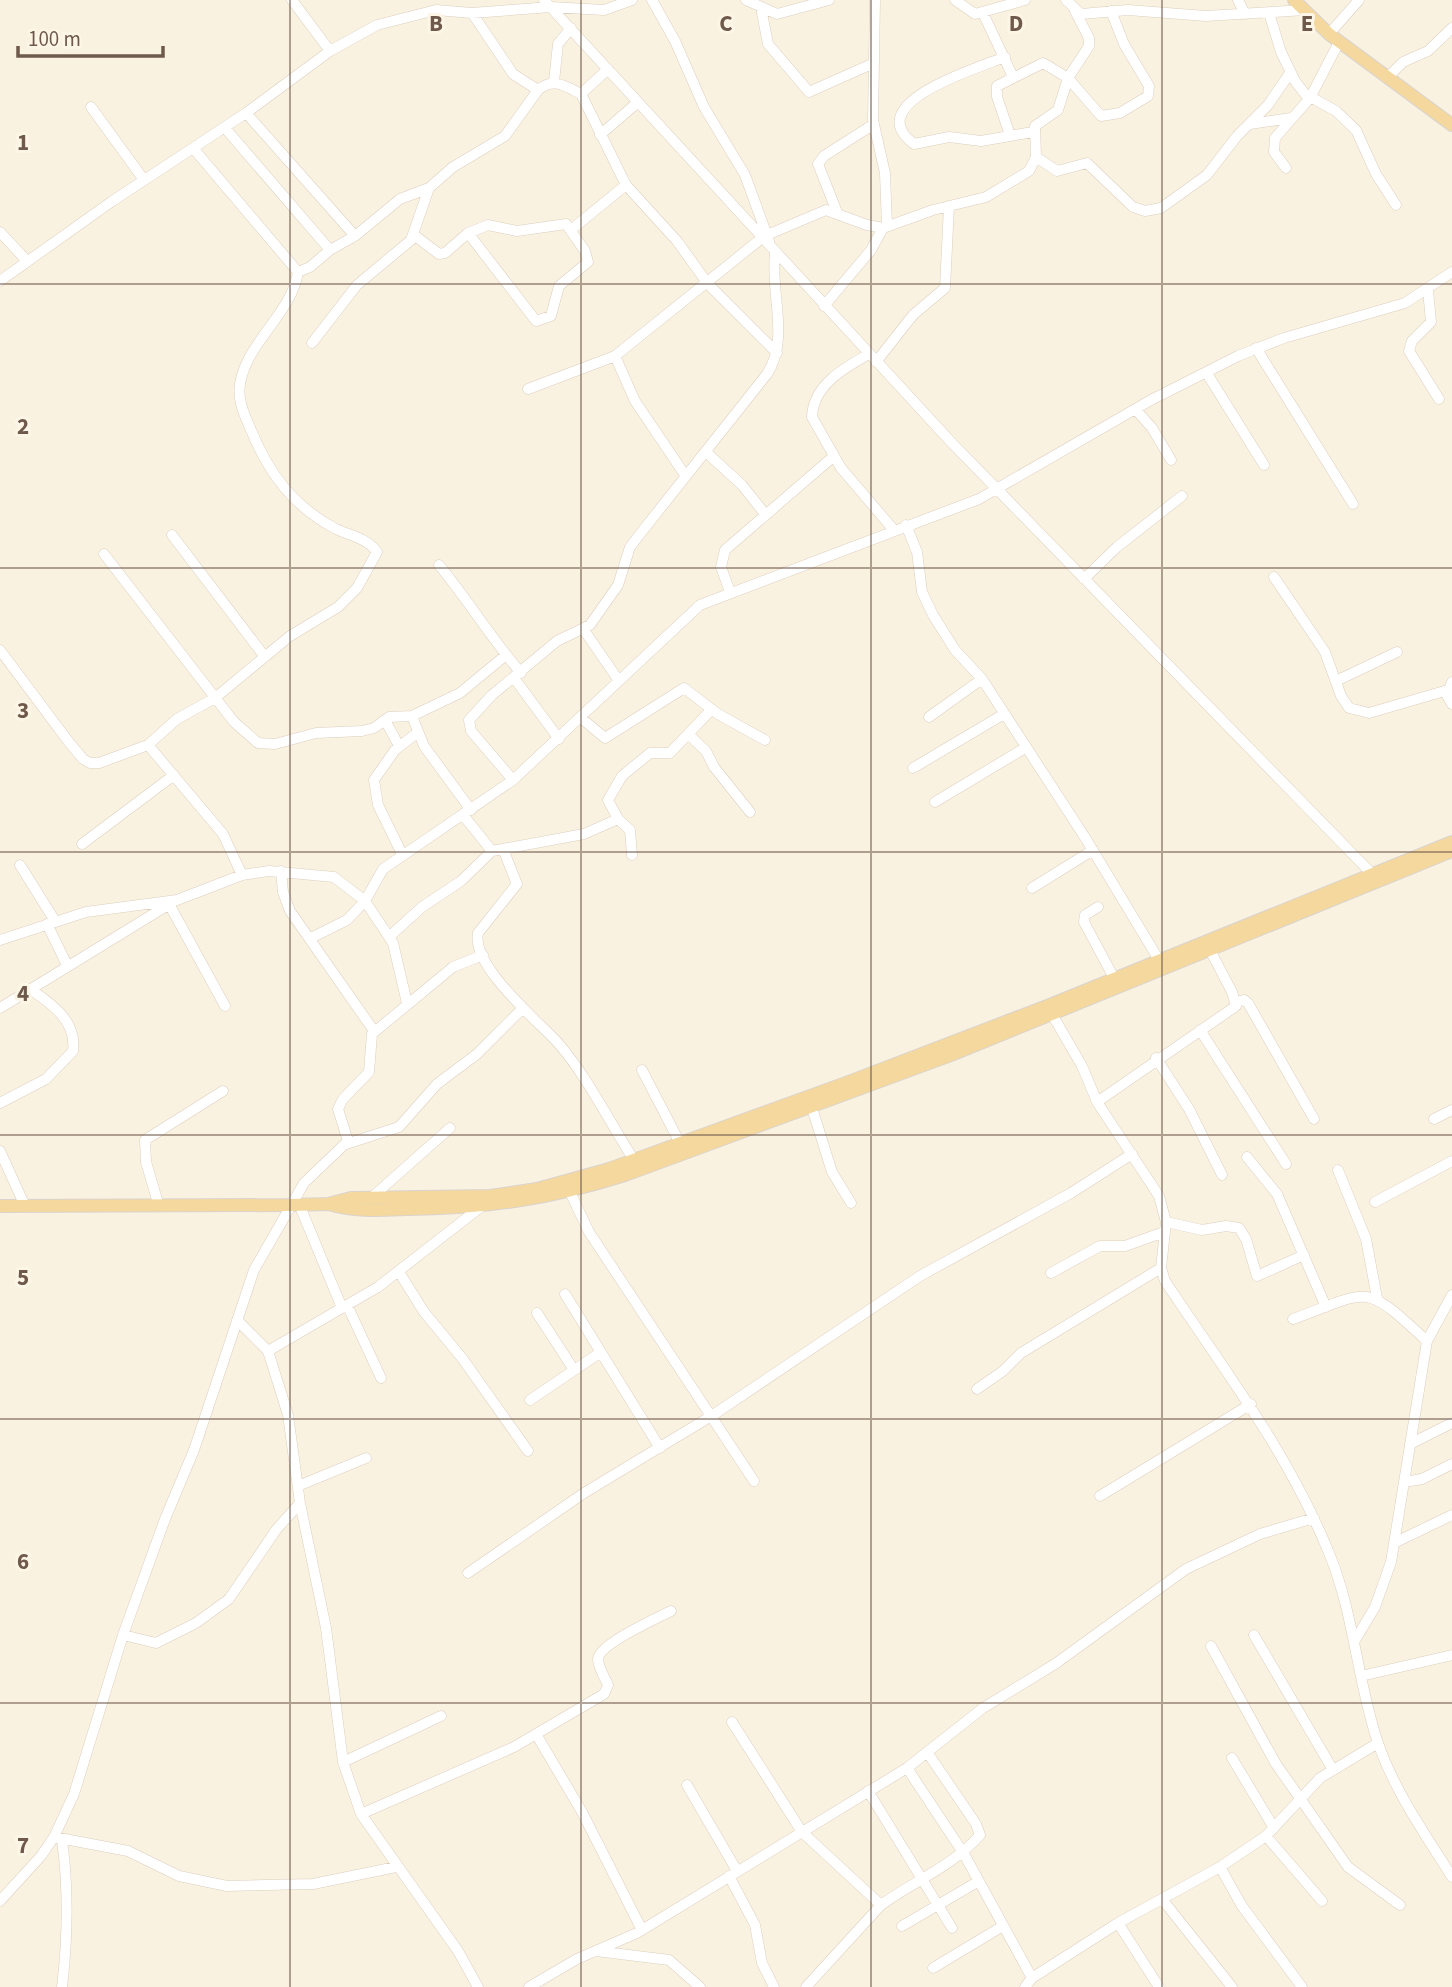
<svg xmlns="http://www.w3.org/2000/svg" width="1452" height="1987" viewBox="0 0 1452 1987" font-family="'Source Sans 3',sans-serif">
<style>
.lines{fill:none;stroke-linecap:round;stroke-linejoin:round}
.minor-casing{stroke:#ddcebe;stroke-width:11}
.major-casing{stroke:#dad4d0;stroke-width:14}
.minor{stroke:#fff;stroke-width:10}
.major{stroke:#f4d89e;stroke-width:12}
.grid{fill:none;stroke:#6f594a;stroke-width:2;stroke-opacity:0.55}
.grid-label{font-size:23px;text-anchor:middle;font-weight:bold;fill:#6f594a;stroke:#fdf6e7;stroke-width:6;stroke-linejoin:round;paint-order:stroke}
</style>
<rect width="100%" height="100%" fill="#faf2e1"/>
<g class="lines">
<defs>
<path id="minor" d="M292,0L330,51
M544,0L951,442L1377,879
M652,0L675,41L704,107L745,175L769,241
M746,0L777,14L829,0
M875,0L873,120L885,173L887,226
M955,0L975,14L1025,0
M1066,0L1081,14L1128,10L1206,16L1305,10
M1238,0L1245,14
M761,8L768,44L809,92L874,63
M983,13L1013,77
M1269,13L1281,52L1295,81L1305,94L1336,111L1356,130L1376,174L1396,205
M1329,34L1359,0
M1005,57C981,67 858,103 914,144L949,137L981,141L1033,132
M1387,78L1403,62L1428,51L1452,28
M554,82L558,44L571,28
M538,90C553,77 565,86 581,94
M91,107L144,180
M1250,124L1291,118
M225,128L330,250L355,236L246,113
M600,135L638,102
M1010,135L997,97V86L1043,63L1068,78L1101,116L1120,113L1148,96L1149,86L1124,44L1111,11
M193,148L298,272L310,267L330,250
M1036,157L1057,171L1087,163L1133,207L1145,211L1161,208L1207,175L1237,136L1268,105L1290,73
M1286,168L1274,152L1275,138L1310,98L1339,42
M626,185L677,241L708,284L777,353
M837,212L818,164L824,156L874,124
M572,229L626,185L581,94L608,69
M0,232L27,261
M414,235L439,254L445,253L468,233L536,321L551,316L559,286L588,262L585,251L566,224L517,231L488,225L468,233
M767,235L826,210L867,225L883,228L933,210L986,197L1029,171L1036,157L1035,126L1058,110L1068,78L1089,46V38L1075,11
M355,236L400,199L429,188L453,167L505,136L538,90L513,74L472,13
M0,281L111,202L246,113L330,51L377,25L436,10L472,13L551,7L604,10L632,0
M1428,290L1431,322L1412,341L1409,351L1439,399
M824,306L871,250L883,228
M312,343L357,285L411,240L429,188
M1256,348L1353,504
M869,354C844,368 813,385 812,417L841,468L893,529
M615,356L635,401L685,475
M876,362L913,315L945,288L949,206
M1206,372L1264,465
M528,389L615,356L762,238
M1136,410L1152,428L1171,460
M707,453L742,485L765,514
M906,525L917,552L922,592L933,615L955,650L982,679L1086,839L1159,960
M172,535L265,657
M104,554L234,722L258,743L275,744L316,733L362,731L374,728L389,717L412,716L460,693L506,655
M439,565C468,600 491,638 521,673
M1274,577L1325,652L1341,696L1349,708L1369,713L1448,690
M1084,579L1117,547L1182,496
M730,592L721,567L725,550L834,456
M584,630L619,681
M0,650L68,741L83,759L90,763H99L148,745L177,719L215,698L290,636L338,607L357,588L377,552C367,538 351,536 336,529C294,507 269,474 251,430C244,414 236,398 241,379C250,340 292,312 298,272
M514,678L559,739
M1336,681L1397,652
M1452,682L1447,695L1452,704
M412,716L424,746L471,810
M929,717L982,679
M581,718L605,738L684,688L718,714L765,740
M385,720L399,746
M689,735L706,751L714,767L750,812
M148,745L223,834L242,875
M913,768L1004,714
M513,780L471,731L469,720L492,695L557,641L590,625L618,585L630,547L640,534L767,374C790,339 770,293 775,253
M935,802L1025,748
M463,815L492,851
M618,819L608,800L622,776L650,753H670L711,710
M82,844L174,775
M503,849L517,884L478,933C471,966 538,1021 558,1043C587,1076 610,1123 634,1160
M402,854L378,805L374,780L395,750L417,733
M20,865L55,921
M281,871L283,892L290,911L374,1031
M1032,888L1093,850
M169,904L225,1006
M1098,907L1085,915L1084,922L1114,978
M47,924L67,965
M389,937L422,907L461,881L492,851L584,834L618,819L630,830L632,855
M311,938L347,920L365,901L393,943L407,1003
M0,940L86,912L177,900L242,875L269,871L334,877L365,901L383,869L513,780L700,605L979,499L1151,400L1238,356L1284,338L1405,303L1452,272
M1236,1002L1244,1000L1248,1003L1314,1119
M0,1008L173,902
M1049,1009L1082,1066L1097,1102L1159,1196L1166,1222L1161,1268L1165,1281C1226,1373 1287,1450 1329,1553C1354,1613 1357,1681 1378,1743C1395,1792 1425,1834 1452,1877
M1200,1030L1286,1164
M1156,1058L1189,1109L1222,1175
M642,1070L680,1143
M1097,1102L1236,1006L1232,992L1210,950
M0,1103L46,1079L73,1051C77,1021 52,1004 30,989
M812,1108L832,1172L851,1203
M1434,1119L1452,1110
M346,1144L399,1127L437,1084L477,1054L522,1009
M0,1151L25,1206
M1247,1157L1277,1194L1326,1307
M1338,1170L1366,1239L1377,1298
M570,1192L589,1232L754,1481
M371,1198L450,1128
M1375,1202L1452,1161
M158,1203L146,1162L145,1140L223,1091
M299,1204L342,1308
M1166,1222L1202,1230L1226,1226L1239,1228L1246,1239L1257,1276L1304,1255
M399,1272L424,1312L462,1358L528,1451
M1051,1273L1100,1246H1125L1164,1232
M565,1294L660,1448
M347,1305L381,1378
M537,1313L574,1370
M1293,1319C1372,1290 1363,1282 1427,1341
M237,1320L268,1351L288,1415L300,1503L326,1628L343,1762L361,1814L458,1951L478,1987
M268,1351L378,1287L482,1206
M977,1389L1003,1371L1021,1353L1161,1268
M530,1400L601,1352
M1410,1444L1452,1423
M1404,1482L1422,1479L1452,1464
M298,1486L366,1458
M1100,1496L1251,1404
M1394,1543L1452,1515
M468,1573L584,1493L713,1415L920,1276L1071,1193L1132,1154
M123,1635L156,1643L196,1623L229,1599L276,1530L300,1503
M1254,1635L1333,1770
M1354,1642L1375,1607L1391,1562L1427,1341L1452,1295
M1211,1646L1276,1764L1348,1867L1400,1905
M1361,1676L1452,1655
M732,1722L802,1832L881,1905C914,1881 953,1866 980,1835L976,1824L927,1752
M536,1734L582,1812L642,1930
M1232,1758L1274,1828
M343,1762L441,1716
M907,1768L964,1854L1032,1978
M687,1785L737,1871
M868,1791L952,1928
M361,1814L514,1747L604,1694L608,1685C605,1678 598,1667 598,1659C599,1644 657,1618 671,1611
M1266,1836L1322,1901
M54,1837L128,1851L179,1876L227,1886L313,1884L396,1867
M1220,1867L1242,1906L1302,1987
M729,1876L755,1925L762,1963L774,1987
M1162,1899L1232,1987
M0,1901L41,1856L54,1837L74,1794L123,1635L165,1519L194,1450L254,1270L304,1183L348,1141L338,1109L343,1099L369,1072L372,1034L453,967L483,955
M1118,1923L1159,1987
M902,1926L979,1881
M596,1951L669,1960L700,1987
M933,1968L1003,1926
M62,1987C68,1936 69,1891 62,1840
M529,1987L577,1959L637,1933L907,1768L983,1708L1055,1664L1186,1569L1260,1534L1314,1518
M806,1987L881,1905
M1025,1987L1032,1978L1118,1923L1220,1867L1266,1836L1320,1778L1378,1743"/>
<path id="major" d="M1294,0L1329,34L1452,125
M329,1204C355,1212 381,1210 408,1209C488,1208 549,1199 625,1175L951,1055L1452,851
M0,1206L291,1205L328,1204L351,1198L490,1196L537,1189L609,1169L846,1083L1047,1006L1452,842"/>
</defs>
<!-- minor casing -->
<use href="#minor" class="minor-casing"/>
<!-- major casing -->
<use href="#major" class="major-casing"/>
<!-- minor -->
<use href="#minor" class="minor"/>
<!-- major -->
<use href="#major" class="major"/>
</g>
<!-- grid -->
<path class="grid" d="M290,0V1987M581,0V1987M871,0V1987M1162,0V1987M0,284H1452M0,568H1452M0,852H1452M0,1135H1452M0,1419H1452M0,1703H1452"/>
<g class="grid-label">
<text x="436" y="31">B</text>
<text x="726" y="31">C</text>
<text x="1016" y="31">D</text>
<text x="1307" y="31">E</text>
<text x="23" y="150">1</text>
<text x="23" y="434">2</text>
<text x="23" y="718">3</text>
<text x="23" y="1001">4</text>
<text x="23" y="1285">5</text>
<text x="23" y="1569">6</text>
<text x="23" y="1853">7</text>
</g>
<!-- scale -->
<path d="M18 46v10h145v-10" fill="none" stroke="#6f594a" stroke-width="3.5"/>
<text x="28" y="46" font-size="21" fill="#6f594a" stroke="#fdf6e7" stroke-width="5" paint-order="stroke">100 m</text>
</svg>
